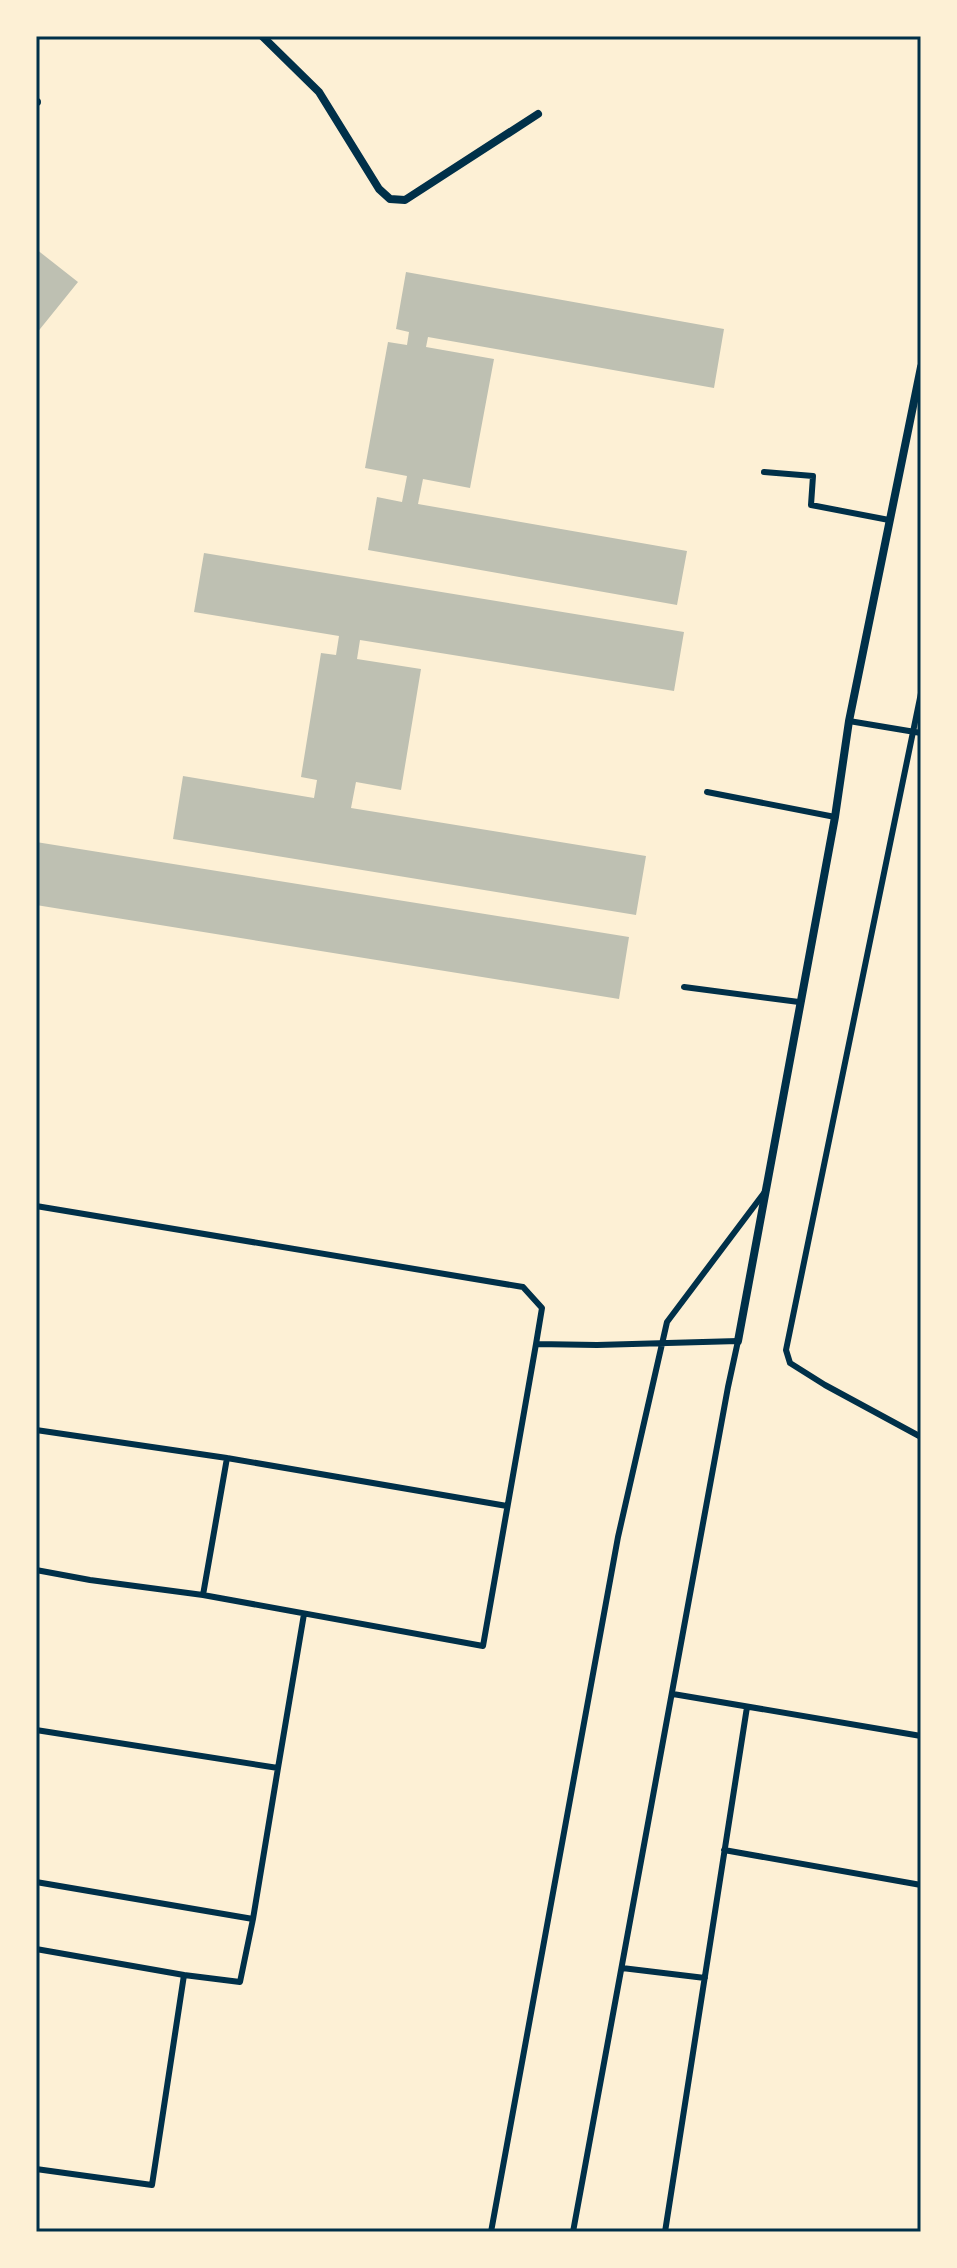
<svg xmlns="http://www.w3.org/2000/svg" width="957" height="2268" viewBox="0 0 957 2268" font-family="Lora,serif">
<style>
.building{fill:#bec0b2}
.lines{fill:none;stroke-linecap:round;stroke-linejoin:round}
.service{stroke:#003049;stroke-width:6}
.minor{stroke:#003049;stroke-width:8}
.neatline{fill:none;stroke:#003049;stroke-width:3}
</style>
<rect width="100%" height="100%" fill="#fdf0d5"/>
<!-- building -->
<path class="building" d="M36,249L78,282L36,334Z
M406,272L724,329L714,388L428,337L426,347L494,359L470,488L423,479L418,504L687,551L677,605L368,550L377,497L402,502L407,476L365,468L388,342L407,345L409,332L396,329Z
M204,553L684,632L674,691L360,640L357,659L421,669L401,790L356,782L351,808L646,856L636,915L173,839L183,776L314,798L317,780L301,777L321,653L336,655L339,636L194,612Z
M36,842L629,937L619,999L36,905Z"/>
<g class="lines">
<!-- service -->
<path class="service" d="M764,472L813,476L811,505L889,520
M921,693L786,1350L790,1363L825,1385L921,1437
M849,721L921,733
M707,792L835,817
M684,987L799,1002
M36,1206L523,1287L542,1308L536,1344L597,1345L738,1341L728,1387L573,2232
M36,1430L227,1458L507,1506
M36,1570L90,1580L203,1595L483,1646L536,1344
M203,1595L227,1458
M673,1694L921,1736
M36,1730L278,1768L304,1614
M724,1850L921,1885
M36,1882L253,1919
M36,1949L184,1975
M622,1968L705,1978
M36,2169L152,2185L184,1975L240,1982L253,1919L278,1768
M491,2232L618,1537L667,1322L764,1193
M665,2232L747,1707"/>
<!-- minor -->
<path class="minor" d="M262,36L319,92L379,189L390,199L405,200L538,114
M36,102H37
M738,1341L835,817L849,721L921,367"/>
</g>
<!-- border -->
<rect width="957" height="2268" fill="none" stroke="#fdf0d5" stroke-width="76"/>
<rect x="38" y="38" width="881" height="2192" class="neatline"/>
</svg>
